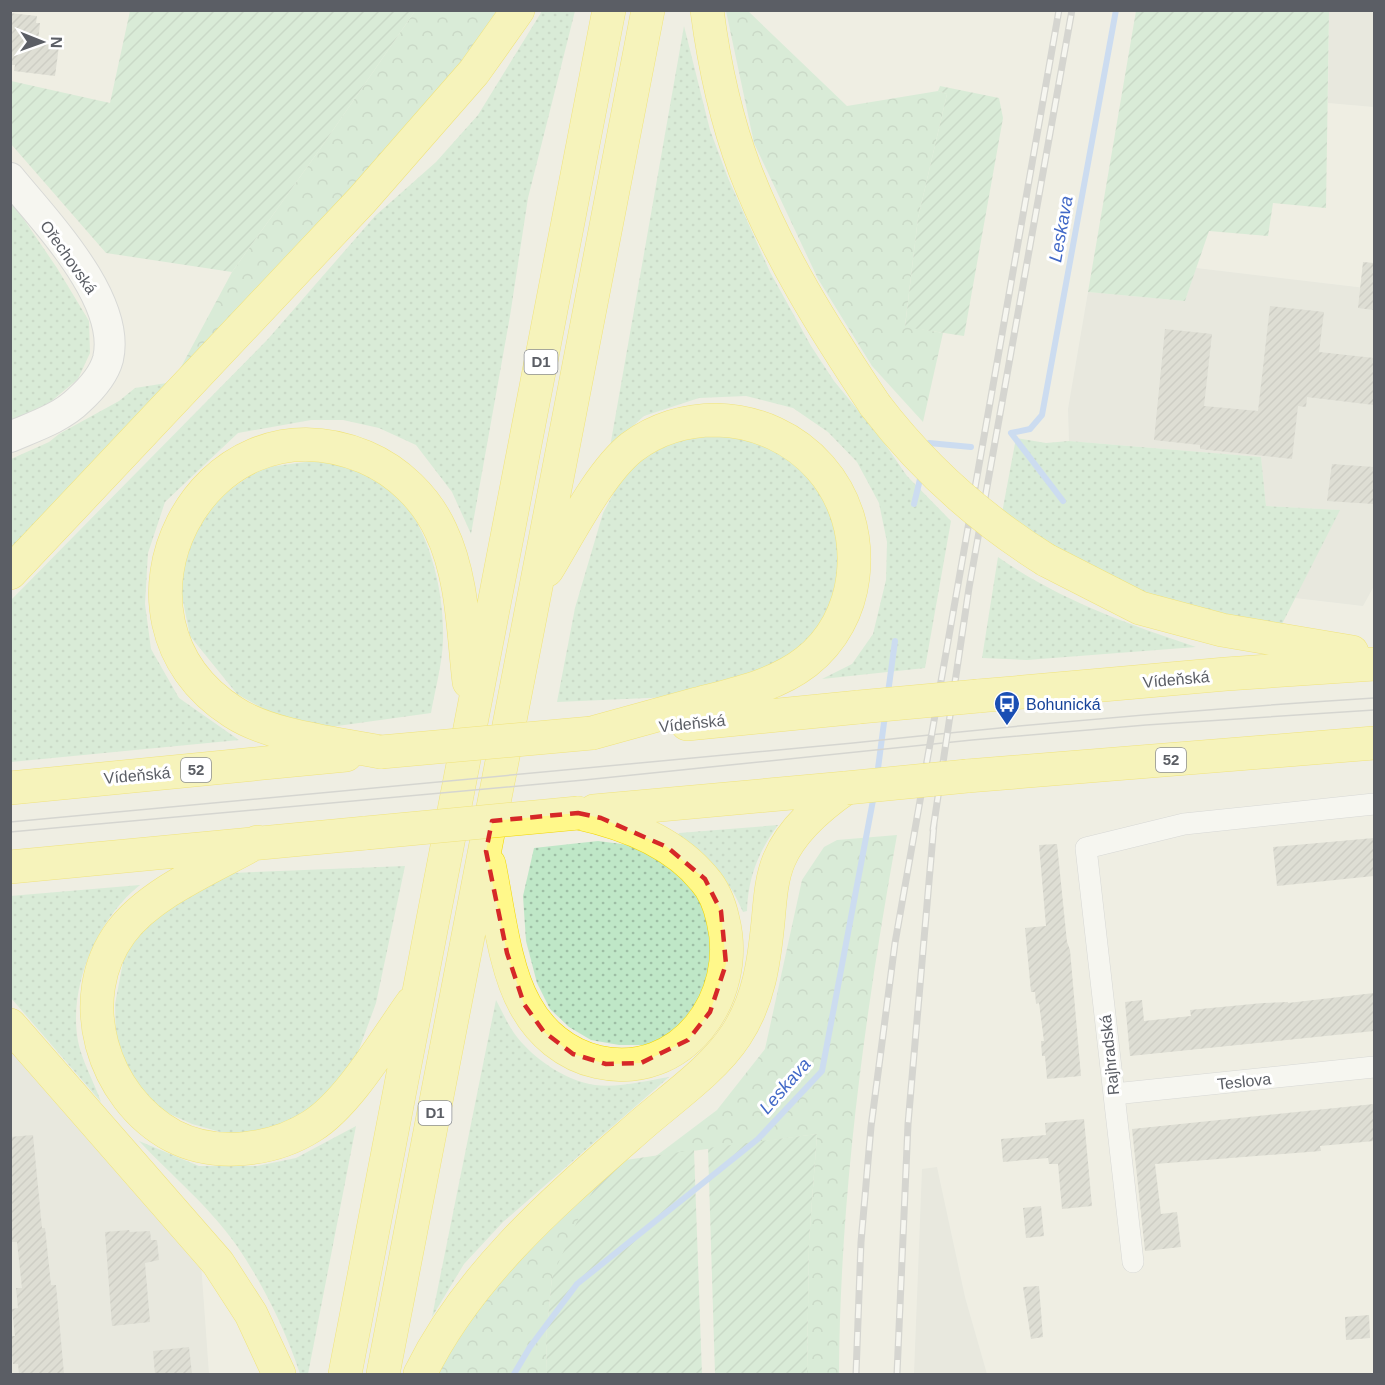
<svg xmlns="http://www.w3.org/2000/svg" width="1385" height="1385" viewBox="0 0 1385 1385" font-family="Helvetica,sans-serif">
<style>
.industrial{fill:#dfe0d8}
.grass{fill:url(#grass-dots)}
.forest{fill:url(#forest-crowns)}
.garden{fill:url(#garden-furrows)}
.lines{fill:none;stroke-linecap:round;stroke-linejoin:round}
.stream{stroke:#a3c5ff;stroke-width:6}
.building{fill:url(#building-hatch)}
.street-casing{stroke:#bbbcc3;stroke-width:22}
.secondary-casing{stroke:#bcbec5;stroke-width:32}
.highway-casing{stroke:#f2d600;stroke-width:34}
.street{stroke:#fff;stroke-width:21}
.secondary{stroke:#fff;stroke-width:30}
.highway{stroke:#fff88a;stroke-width:33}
.tram{stroke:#b7b7b8;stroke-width:1.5}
.rail-casing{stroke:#b7b7b8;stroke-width:7}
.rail{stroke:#fff;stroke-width:4.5;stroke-dasharray:14;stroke-linecap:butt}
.highway-bridge-casing{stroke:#f2d600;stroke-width:34;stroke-linecap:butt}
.highway-bridge{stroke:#fff88a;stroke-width:33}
.marked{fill:none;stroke:#d62828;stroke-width:4.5;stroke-dasharray:12 8;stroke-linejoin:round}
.labels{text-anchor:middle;stroke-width:6;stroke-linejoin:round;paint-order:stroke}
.shield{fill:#fff;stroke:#8c8e93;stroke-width:1.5}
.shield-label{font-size:15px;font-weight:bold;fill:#5b5e65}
.street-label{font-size:16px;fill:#5b5e65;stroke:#fff}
.transit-label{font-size:16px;fill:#164399;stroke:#fff;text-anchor:start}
.water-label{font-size:18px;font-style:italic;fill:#4168c7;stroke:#fff}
</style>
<defs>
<pattern id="grass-dots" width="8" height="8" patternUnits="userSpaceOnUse" patternTransform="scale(1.5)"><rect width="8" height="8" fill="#bfe7c7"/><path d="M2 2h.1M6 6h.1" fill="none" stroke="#9ebea5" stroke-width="1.8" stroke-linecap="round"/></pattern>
<pattern id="forest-crowns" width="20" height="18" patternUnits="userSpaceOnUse" patternTransform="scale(1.5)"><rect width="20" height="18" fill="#bfe7c7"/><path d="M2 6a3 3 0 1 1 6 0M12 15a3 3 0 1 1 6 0" fill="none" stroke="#9ebea5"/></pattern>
<pattern id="garden-furrows" width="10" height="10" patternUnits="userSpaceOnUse" patternTransform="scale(1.5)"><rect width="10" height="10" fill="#bfe7c7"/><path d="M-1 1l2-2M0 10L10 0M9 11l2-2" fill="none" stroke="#9ebea5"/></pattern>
<pattern id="building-hatch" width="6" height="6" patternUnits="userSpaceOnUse" patternTransform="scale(1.5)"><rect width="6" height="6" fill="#cac9c0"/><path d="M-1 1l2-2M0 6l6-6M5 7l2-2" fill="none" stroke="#a7a6a0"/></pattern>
</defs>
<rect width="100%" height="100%" fill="#efeee3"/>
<!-- industrial -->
<path class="industrial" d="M1329,11H1374V107L1328,103Z
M1196,268L1374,289V586L1363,606L1295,598L1339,510L1266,506L1261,457L1069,441L1068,409L1088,292L1185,301Z
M10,1040L200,1249L209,1374H11Z
M937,1167L965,1297L987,1374H914L922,1169Z"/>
<!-- grass -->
<path class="grass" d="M542,11H575L528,198L510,316L471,534L452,492L416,445L379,428L343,420H311L238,433L165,502L148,553L145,604L151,649L179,698L239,740L11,762V600L268,339L375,216L436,162L478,115Z
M684,26L710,130L728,178L770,272L811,346L834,381L880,437L907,476L951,521L925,668L822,679L852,664L873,634L886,580L887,542L879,503L857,462L828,432L793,408L746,396L699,398L644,416L610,447Z
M10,199L57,268L89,321L90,353L78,379L48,404L10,421Z
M173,382L11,557V459L49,442L59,434L119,401L135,388Z
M752,430L828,490L846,574L803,655L693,696L557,702L575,608L603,513L617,487L639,459L692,434Z
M1016,438L1046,443L1069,441L1261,457L1266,506L1340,510L1280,628L1101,585L1002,513Z
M320,460C338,465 360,469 376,478C426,506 445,588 443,641C442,665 435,690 431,713L330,727L276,716L237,694L190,636L181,591L188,536L211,503L261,468Z
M998,557C1057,599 1127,624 1196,647L1027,660L982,658Z
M778,825C758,852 748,878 747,911L743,912C729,879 709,855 678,836L679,833Z
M598,841L637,846L700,882L723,965L675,1032L648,1045H619L591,1040L569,1027L550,1009L537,983L526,941L523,896L534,848Z
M405,866L376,1003L353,1066L326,1105L273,1129L231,1135L192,1124L163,1111L135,1084L116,1046L115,1004L124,957L137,927L166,903L232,873Z
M140,885C97,919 68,987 78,1041C81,1059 95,1084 101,1102L11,998L10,896Z
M496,1000C502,1011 507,1023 514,1033C531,1057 565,1081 595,1085C619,1088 645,1081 669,1077L503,1222L464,1264L432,1317Z
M356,1126L308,1374H300C286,1331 263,1284 237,1246C210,1207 171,1175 139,1141L199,1166H257L296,1158Z"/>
<!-- forest -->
<path class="forest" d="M415,11H500L471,57L173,382L232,272L320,149Z
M726,11H748L847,106L938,91L947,94L918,218L905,326L943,333L923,422L872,366L818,279L754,143Z
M897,835C865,1013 840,1194 839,1374H807L809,1241L817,1134L656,1156L717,1110L765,1049L802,880L824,847L837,840Z
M612,1162L552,1277L546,1339L547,1374H432L470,1308Z"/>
<!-- garden -->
<path class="garden" d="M130,11V10L415,11L320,149L232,272L106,253L11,144V81L110,103Z
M1136,11H1329L1326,208L1273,203L1268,236L1209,231L1185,301L1088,292Z
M940,86L999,98L1003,118L964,336L905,327L918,218L947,94L938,91Z
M817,1134L809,1241L807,1374H715L708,1148Z
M694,1150L702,1374H547L546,1339L552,1277L586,1202L612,1162Z"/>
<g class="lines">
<!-- stream -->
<path class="stream" d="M927,450L929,443L971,447
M1063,501L1011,433L1030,429L1042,415L1116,10
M914,504L921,475
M888,693L895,641
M877,776L885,715
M514,1374L530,1347L577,1284L758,1139L822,1071L874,795"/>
</g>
<!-- building -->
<path class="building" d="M10,13L37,16L36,23H40L38,43L59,46L55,76L14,71L15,65H10Z
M1363,262L1374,263V310L1358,308Z
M1270,306L1324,312L1319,352L1374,358V405L1307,397L1306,407L1298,406L1292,459L1200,449V445L1154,440L1165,329L1212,334L1204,406L1258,411Z
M1332,464L1374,467V504L1327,501Z
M1374,838V876L1277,886L1273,847Z
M1057,844L1067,942L1070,950L1081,1076L1047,1079L1045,1056H1042L1041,1041H1044L1039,1003L1036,1004L1035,992H1031L1025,928L1046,926L1039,845Z
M1374,993V1031L1130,1056L1125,1002L1142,1000L1144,1021L1191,1016L1190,1010L1263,1003L1288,1002V1003Z
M1374,1104V1141L1320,1146L1321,1151L1155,1164L1161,1214L1177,1212L1181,1247L1145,1251L1132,1129Z
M1084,1119L1092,1206L1062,1209L1058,1164H1049L1048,1158L1003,1162L1001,1139L1046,1135L1045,1123Z
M33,1135L42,1228H45L51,1285H56L64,1374H19L18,1364H13L10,1336H15L12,1309L18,1308L16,1288H22L17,1242H10V1137Z
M1041,1206L1044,1236L1026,1238L1023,1208Z
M129,1230L130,1232L150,1231L151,1240H157L159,1260L145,1263L150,1322L112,1326L105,1232Z
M1039,1286L1043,1337L1031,1339L1023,1287Z
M1369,1315L1370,1338L1346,1340L1345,1317Z
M189,1347L192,1374H155L153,1351Z"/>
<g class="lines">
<defs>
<path id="street" d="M1114,1094L1374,1067
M1133,1262L1086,848L1184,824L1374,804"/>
<path id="secondary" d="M10,178C45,221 122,300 108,359C104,374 90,390 79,400C61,418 33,427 10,437"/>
<path id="highway" d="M707,10C714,64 726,119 745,170C777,254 825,330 875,405
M1046,560L1140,608L1222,630L1352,652
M547,570C569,534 600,472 632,447C656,429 686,420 716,420C801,422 863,492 853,577C849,610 833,641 806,662C775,686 735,694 697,704C662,714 627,723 592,733
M10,573L362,200L474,72L518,10
M978,696L1226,674L1374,664
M687,724L859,707
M381,752C336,743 271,737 233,712C86,618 201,389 365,457C398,471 426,498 441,531C463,577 463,632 469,682
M967,776L1374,743
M10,788L346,755
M594,811L846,788
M257,842C213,867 151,892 121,932C72,998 102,1098 173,1136C215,1158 273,1151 312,1126C349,1103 386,1039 412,1003
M489,864C498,907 504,968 525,1005C540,1033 566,1055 598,1062C682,1081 742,997 723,920C720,906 714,890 704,879C673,841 624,823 578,813
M10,867L366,833
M10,1025L218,1263L251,1314L279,1374
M345,1374L609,10
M383,1374L648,10
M420,1374C470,1272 557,1199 641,1125C672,1098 714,1069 736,1035C759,1000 764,962 768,922C770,901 771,879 779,860C792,829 820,806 846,788"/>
</defs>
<!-- street casing -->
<use href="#street" class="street-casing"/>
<!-- secondary casing -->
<use href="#secondary" class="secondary-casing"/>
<!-- highway casing -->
<use href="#highway" class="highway-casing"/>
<!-- street -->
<use href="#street" class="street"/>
<!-- secondary -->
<use href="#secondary" class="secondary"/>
<!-- highway -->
<use href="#highway" class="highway"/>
<!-- tram -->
<path class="tram" d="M10,822L853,743C1027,724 1200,709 1374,698
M10,832L584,780L972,740L1146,725L1374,710"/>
<defs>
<path id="rail" d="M933,830L969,588L1072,10
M856,1374L861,1242L871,1127L895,943L1059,10
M897,1374L908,1124L934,824"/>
</defs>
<!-- rail casing -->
<use href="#rail" class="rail-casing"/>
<!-- rail -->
<use href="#rail" class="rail"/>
<defs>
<path id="highway-bridge" d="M875,405C923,468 979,518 1046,560
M859,707L978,696
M381,752L592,733
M846,788L967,776
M366,833L578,813"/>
</defs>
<!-- highway-bridge casing -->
<use href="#highway-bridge" class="highway-bridge-casing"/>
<!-- highway-bridge -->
<use href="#highway-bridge" class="highway-bridge"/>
</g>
<!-- marked area -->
<path d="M0 0H1385V1385H0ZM578,813L601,818L667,847L705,879L721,911L726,964L710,1012L688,1040L641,1063L606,1064L573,1054L544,1032L524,1004L507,953L486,851L492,821Z" fill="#efeee3" fill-opacity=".55" fill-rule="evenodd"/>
<path class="marked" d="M578,813L601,818L667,847L705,879L721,911L726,964L710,1012L688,1040L641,1063L606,1064L573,1054L544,1032L524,1004L507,953L486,851L492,821Z"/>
<!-- icons -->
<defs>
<symbol id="bus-pin" viewBox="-11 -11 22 30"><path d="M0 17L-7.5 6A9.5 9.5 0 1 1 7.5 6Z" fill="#1a4fb4" stroke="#fff"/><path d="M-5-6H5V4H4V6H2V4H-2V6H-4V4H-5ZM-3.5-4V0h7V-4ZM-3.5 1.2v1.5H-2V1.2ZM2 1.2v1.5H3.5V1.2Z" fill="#fff"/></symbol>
</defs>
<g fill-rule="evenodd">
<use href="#bus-pin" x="992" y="689" width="30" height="40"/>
</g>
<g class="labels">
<!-- shield labels -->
<g class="shield">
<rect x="524.5" y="350" width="33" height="24" rx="4.5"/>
<rect x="1156" y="748" width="30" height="24" rx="4.5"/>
<rect x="181" y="758" width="30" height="24" rx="4.5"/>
<rect x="418.5" y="1101" width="33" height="24" rx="4.5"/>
</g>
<g class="shield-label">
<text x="541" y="367">D1</text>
<text x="1171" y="765">52</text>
<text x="196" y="775">52</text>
<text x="435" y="1118">D1</text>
</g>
<!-- street labels -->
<g class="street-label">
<text transform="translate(69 257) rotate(55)" y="6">Ořechovská</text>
<text transform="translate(1176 679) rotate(-5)" y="6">Vídeňská</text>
<text transform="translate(692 723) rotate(-6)" y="6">Vídeňská</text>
<text transform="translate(137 775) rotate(-5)" y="6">Vídeňská</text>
<text transform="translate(1109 1055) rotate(-96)" y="6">Rajhradská</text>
<text transform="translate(1244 1081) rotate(-6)" y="6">Teslova</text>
</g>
<!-- transit labels -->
<g class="transit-label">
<text x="1026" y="710">Bohunická</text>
</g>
<!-- water labels -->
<g class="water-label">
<text transform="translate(1061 229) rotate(-80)" y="6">Leskava</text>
<text transform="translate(785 1086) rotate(-49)" y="6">Leskava</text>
</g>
</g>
<!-- border -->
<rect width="1385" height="1385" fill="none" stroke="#5b5e65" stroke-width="24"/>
<!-- north arrow -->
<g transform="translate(42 42) rotate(91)" stroke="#ffffff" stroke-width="4.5" paint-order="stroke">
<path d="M0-4.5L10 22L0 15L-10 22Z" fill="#5b5e65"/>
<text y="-9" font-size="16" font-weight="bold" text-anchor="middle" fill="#5b5e65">N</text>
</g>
</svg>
